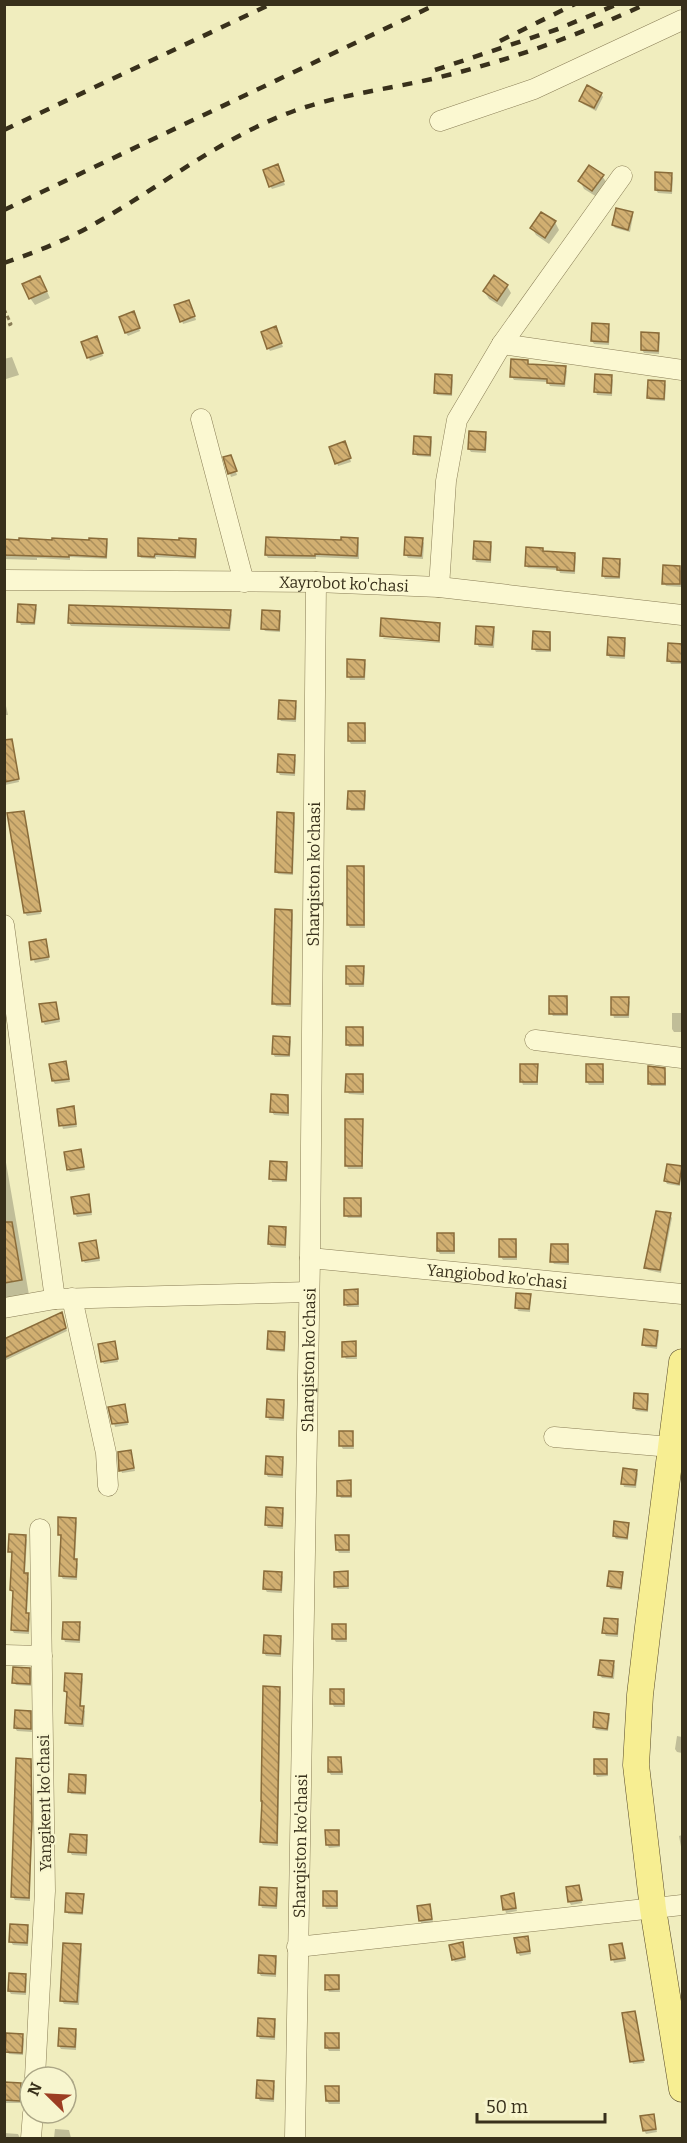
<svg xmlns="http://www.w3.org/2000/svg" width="687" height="2143" viewBox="0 0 687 2143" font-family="Bitter,serif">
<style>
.shadow{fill:#0003}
.building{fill:url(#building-back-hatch);stroke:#8a6c3a;stroke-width:1.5}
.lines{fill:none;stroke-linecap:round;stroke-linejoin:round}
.minor-casing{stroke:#897d56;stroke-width:21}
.major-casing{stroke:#57492b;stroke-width:27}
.path{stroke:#897d56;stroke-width:3;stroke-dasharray:4.5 3;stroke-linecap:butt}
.minor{stroke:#fbf8d1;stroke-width:20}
.major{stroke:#f7ee92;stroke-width:26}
.rail{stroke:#38301b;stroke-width:4.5;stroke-dasharray:10 10;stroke-linecap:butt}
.labels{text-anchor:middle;stroke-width:4.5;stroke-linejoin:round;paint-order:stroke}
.street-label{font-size:16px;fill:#38301b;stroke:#f7f5ce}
</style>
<defs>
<pattern id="building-back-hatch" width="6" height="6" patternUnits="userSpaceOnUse" patternTransform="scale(1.5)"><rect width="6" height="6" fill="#d1af71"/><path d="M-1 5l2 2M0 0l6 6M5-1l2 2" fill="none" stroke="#ab8f5c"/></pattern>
</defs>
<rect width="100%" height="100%" fill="#f0edbe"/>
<!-- shadow -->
<path class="shadow" d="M601,94L603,97L596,111L583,104L581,101Z
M279,169L285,185L272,189L270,186Z
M671,174L673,178L672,194L658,193L656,190Z
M602,176L607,183L597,197L584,189L580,181Z
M632,213L633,216L630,232L615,228L613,225Z
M555,222L559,230L549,244L536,235L532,228Z
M44,285L50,298L35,305L30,298Z
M507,286L511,293L502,307L489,299L484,291Z
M191,304L196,320L183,324L182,321Z
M135,316L140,331L128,336L126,333Z
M608,325L610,329L609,345L594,344L592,341Z
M277,331L283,347L270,351L268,348Z
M658,334L660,337L659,354L644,353L642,350Z
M98,341L103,356L90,361L83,342Z
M12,357L19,375L6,379L4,376V359Z
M527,362L529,365L565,368L567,371L565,387L550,386L548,382L514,380L512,377Z
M451,377L453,380L452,396L437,395L435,392Z
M611,377L613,380L612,396L597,395L596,392Z
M664,382L666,385L665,401L650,400L648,397Z
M485,434L487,437L486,453L471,452L469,449Z
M430,438L432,441L431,457L417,456L415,453Z
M346,446L351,462L338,466L337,463Z
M225,458L232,460L237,475L231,477Z
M267,539L343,541L358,540L359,543V559L316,557V559L268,558L266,555Z
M4,540H106L108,543L107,559L70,557V560L37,558V560L4,559Z
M195,540L197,543L196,559L156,557V559L141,558L139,555L180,541Z
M422,540L424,543L423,559L408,558L406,555Z
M490,543L492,546L491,563L476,562L475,559Z
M544,553L574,554L576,557L575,574L560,573L559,570L528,568L526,565Z
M619,560L621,563L620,579H605L603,575Z
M679,568L681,571V587L666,586L664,583Z
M35,606L37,609L35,625H21L19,621Z
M230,611L232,615L230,631L71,626L69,623Z
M279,613L281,616L280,632L265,631L263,628Z
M493,628L495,631L494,648L479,647L477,644Z
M550,633L551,636V652H536L534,648Z
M383,638L440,642V643L384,639Z
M624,640L626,643L625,659L610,658L608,655Z
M670,645H682V664H671L669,661Z
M364,661L366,664L365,680H350L349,677Z
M4,697L8,715H4Z
M295,703L297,706L296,722L281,721L279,718Z
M364,725L366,728V744H351L349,741Z
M294,757L296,760L295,776L280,775L278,772Z
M15,763L19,782L5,785L4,765Z
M364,792L366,795L365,811H351L349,808Z
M24,812L41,914L27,916L25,913Z
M293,814L295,817L293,875L278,874L276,871Z
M363,867L365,871V928H350L348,925Z
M291,911L293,914L291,1007L276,1006L274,1003Z
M47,944L49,960L35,963L33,959Z
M363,968L365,971L364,987H349L348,984Z
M566,997L568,1000V1016H553L551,1013Z
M628,999L630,1002L629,1018H614L613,1014Z
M56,1003L60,1022L45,1025L43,1022Z
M672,1013H682V1032H674L672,1029Z
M362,1028L364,1032V1047H349L347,1044Z
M289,1038L291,1041L290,1057H275L273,1054Z
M65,1062L70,1082L55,1084L53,1081Z
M537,1066L538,1069V1085H523L522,1082Z
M602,1066L604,1069V1085H589L587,1082Z
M664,1069L666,1073V1086H651L649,1083Z
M362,1076L364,1079V1095L349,1094L347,1091Z
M288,1096L289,1099V1116L274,1115L272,1112Z
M73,1108L77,1127L63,1129L58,1110Z
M362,1120L363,1123V1169H348L347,1166Z
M4,1151L29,1295L4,1299Z
M80,1151L85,1170L70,1172L68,1169Z
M286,1163L288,1166L287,1182H272L271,1178Z
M681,1168L682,1173L680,1186L667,1184L665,1180Z
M88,1195L92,1215L77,1217L75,1214Z
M361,1199L362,1202V1218H348L346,1215Z
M670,1215L672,1218L661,1273L648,1270L646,1267Z
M285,1228L287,1231L286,1248L271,1247L269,1244Z
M453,1235L455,1238V1254H440L438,1251Z
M516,1241L517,1244V1260H503L501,1257Z
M95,1242L100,1261L85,1263L83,1260Z
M567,1246L569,1249V1265L554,1264L552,1261Z
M357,1291L359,1307H347L345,1304Z
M530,1295L531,1299L530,1312L518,1311L517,1308Z
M61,1314L67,1331L4,1361V1342Z
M657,1332L659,1335L657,1349L645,1347L644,1344Z
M284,1333L286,1336L285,1352L270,1351L268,1348Z
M114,1343L118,1362L104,1364L102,1361Z
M355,1343L357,1359H346L344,1356Z
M648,1396L649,1399L648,1412L636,1411L634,1408Z
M283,1401L285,1404L284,1421L269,1420L268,1417Z
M124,1406L128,1425L115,1427L110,1408Z
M352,1432L354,1449H343L341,1446Z
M131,1452L135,1471L122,1473L121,1470Z
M282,1459L284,1462L283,1478L268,1477L266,1474Z
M636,1471L638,1474L636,1488L624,1487L623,1483Z
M350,1482L352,1498H341L339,1495Z
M282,1510L284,1513L283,1529L268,1528L266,1525Z
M75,1519L77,1522L75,1560L78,1564L77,1580L63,1579L61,1576V1537L59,1534Z
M628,1524L629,1527L628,1540L616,1539L614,1536Z
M348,1536L350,1553H339L337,1550Z
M25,1537L27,1540L25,1575L29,1578L27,1615L30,1618L29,1634L14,1633L12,1630L13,1555L10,1552Z
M347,1573L349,1589H337L336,1586Z
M281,1574L283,1577L282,1593L267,1592L265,1589Z
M622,1574L623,1577L622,1590L610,1589L609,1586Z
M617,1621L619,1624L618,1637L606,1636L604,1633Z
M65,1623L79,1624L81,1627L80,1643L65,1642L64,1639Z
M345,1626L347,1642H336L334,1639Z
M280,1637L282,1640L281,1657L266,1656L264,1653Z
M613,1663L615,1666L614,1679L602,1678L600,1675Z
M29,1669L31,1672V1686L16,1685L14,1682Z
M81,1676L83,1679L81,1707L85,1711L84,1727L69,1726L67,1723V1694L65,1691Z
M279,1688L281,1692L278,1846L263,1845L261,1842Z
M343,1690L345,1707H334L332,1703Z
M30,1712L32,1732L17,1731L15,1728Z
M608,1715L610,1718L608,1731L596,1730L594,1727Z
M677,1736L682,1737V1753L677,1752L675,1749Z
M341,1759L343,1775H331L329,1772Z
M606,1760L608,1776L597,1777L595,1774Z
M30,1761L32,1764L30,1901L15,1900L13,1897Z
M85,1776L87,1779L86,1795L71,1794L69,1791Z
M338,1831L340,1847L329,1848L327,1844Z
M682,1835V1852L679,1836Z
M71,1836L86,1837L88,1840L87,1856L72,1855L70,1852Z
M578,1886L582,1903L571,1905L569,1901Z
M276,1889L278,1893L277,1909L262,1908L261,1905Z
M336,1893L338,1909H326L325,1906Z
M513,1895L517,1911L506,1913L502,1897Z
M83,1896L84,1899L83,1915L68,1914L67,1911Z
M429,1906L433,1922L422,1924L420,1921Z
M12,1926L27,1927L29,1930L28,1946L13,1945L11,1942Z
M527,1938L531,1954L520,1956L518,1953Z
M462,1944L466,1960L455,1962L453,1959Z
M622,1945L626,1961L614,1963L613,1960Z
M80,1946L82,1949L79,2005L64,2004L62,2001Z
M275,1957L277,1961L276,1977L261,1976L259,1973Z
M25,1976L27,1979L26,1995L11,1994L9,1991Z
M338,1976L340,1992H329L327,1989Z
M634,2013L644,2063L633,2064L632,2061Z
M274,2021L276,2024L275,2040L260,2039L258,2036Z
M75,2030L77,2034L76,2050L61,2049L59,2046Z
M338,2035L340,2051H329L327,2048Z
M22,2036L24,2039L23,2055L9,2054L7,2051Z
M66,2078L72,2079L74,2082L73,2098L66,2097Z
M273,2083L275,2086L274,2102L260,2101L258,2098Z
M20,2084L22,2087L21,2103H6L4,2099Z
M338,2088L340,2104H329L327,2101Z
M653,2115L657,2132L646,2134L644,2130Z
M55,2129L69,2130L71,2138H54Z
M4,2133L18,2134L20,2138H4Z"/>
<!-- building -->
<path class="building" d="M587,85L602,93L594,108L579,101Z
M278,164L284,181L269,187L263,170Z
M589,165L604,175L592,191L578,181Z
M655,172L672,173L671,191L655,190Z
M616,208L633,212L628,230L612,225Z
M541,212L556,221L545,238L530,228Z
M494,275L508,285L497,301L483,291Z
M40,276L47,291L29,299L22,284Z
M189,300L195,316L180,322L174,305Z
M134,311L140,328L125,333L119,317Z
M592,323L609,324L608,342L591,341Z
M276,326L282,343L267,349L261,332Z
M641,332L659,333L658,351L641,350Z
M97,336L103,353L87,358L81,342Z
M511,359L528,360V364L566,366L564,384L547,383V379L510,377Z
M435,374L452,375L451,394L434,393Z
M595,374L612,375L611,393L594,392Z
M648,380L665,381L664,399L647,398Z
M469,431L486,432L485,450L468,449Z
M414,436L431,437L430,455L413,454Z
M345,441L351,458L335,464L329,447Z
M231,455L237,471L228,474L223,457Z
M266,537L341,540V537L358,538L357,556L315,554V556L265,555Z
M405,537L423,538L421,556L404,555Z
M19,538L52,540V538L89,540V538L107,539L106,557L69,555V557L4,555V539L19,540Z
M138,538L179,540V538L196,539L195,557L155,554L154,557L138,556Z
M474,541L491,542L490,560L473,559Z
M526,547L543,548V551L575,553L574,571L557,570V567L525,566Z
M603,558L620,559L619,577L602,576Z
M663,565L680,566V584H662Z
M18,604L36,605L34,623L17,622Z
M69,605L231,610L229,628L68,623Z
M262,610L280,611L279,630L261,629Z
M381,618L440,623L439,641L380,636Z
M476,626L494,627L492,645L475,644Z
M533,631L550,632V650L532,649Z
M608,637L625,638L624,656L607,655Z
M668,643L682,644V662L667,661Z
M347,659L365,660L364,677H347Z
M279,700L296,701L295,719H278Z
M348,723H365V741H348Z
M12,739L19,779L4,782V740Z
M278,754L295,755L294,773L277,772Z
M348,791H365L364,809H347Z
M24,811L41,911L24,913L7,813Z
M277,812L294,813L292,873L275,872Z
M347,866H364V925H347Z
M275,909L292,910L290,1004H272Z
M46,939L49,957L31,960L29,942Z
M346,966H364L363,984H346Z
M549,996H567V1014H549Z
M611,997H629L628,1015H611Z
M56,1002L59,1019L42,1022L39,1004Z
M346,1027H363V1045H346Z
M273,1036L290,1037L289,1055L272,1054Z
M66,1061L69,1079L52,1081L49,1064Z
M520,1064H538L537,1082H520Z
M586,1064H603V1082H586Z
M648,1066L665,1068V1084H648Z
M346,1074H363V1092H345Z
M271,1094L288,1095V1113L270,1112Z
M74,1106L76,1124L59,1126L57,1109Z
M345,1119H363L362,1166H345Z
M81,1149L84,1167L67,1170L64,1152Z
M270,1161L287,1162L286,1180L269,1179Z
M667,1164L682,1166L679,1184L664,1181Z
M89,1194L91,1212L74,1214L71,1197Z
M344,1198H361V1216H344Z
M656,1211L671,1213L660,1270L644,1268Z
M4,1222H12L22,1280L4,1283Z
M269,1226L286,1227L285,1245L268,1244Z
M437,1233H454V1251H437Z
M499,1239H516V1257H499Z
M96,1240L99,1258L82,1261L79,1243Z
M551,1244H568V1262H550Z
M358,1289V1304L344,1305V1290Z
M516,1293L531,1294L529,1309L515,1308Z
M62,1312L66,1328L4,1358V1339Z
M644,1329L658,1331L656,1346L642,1345Z
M268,1331L285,1332L284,1350L267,1349Z
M115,1341L118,1359L101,1362L98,1344Z
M356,1341V1356L342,1357V1342Z
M634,1393L648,1394L647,1410L633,1408Z
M267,1399L284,1400L283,1418L266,1417Z
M125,1404L128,1422L112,1424L108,1407Z
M339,1431H353V1446H339Z
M131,1450L134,1468L119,1471L118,1452Z
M266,1456L283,1457L282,1475L265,1474Z
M623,1468L637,1470L635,1485L621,1484Z
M351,1480V1496H337V1481Z
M266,1507L283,1508L282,1526L265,1525Z
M58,1517L76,1518L74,1559H77L76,1577L59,1576L61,1535H58Z
M614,1521L629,1523L627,1538L613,1536Z
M9,1534L26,1535L24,1573H28L26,1613H29L28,1631L11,1630L13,1591L10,1590L12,1552H8Z
M335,1535H349V1550H336Z
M264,1571L282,1572L281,1590L263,1589Z
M348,1571V1586L334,1587V1572Z
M609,1571L623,1572L621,1588L607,1586Z
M604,1618L618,1619L617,1634L602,1633Z
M63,1622H80L79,1640L62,1639Z
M332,1624H346V1639H332Z
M264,1635L281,1636L280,1654L263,1653Z
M600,1660L614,1661L612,1677L598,1675Z
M13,1667L30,1668V1684L12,1683Z
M65,1673L82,1674L80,1706H84L82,1724L65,1723L67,1692L64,1691Z
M263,1686L280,1687L277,1843L260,1842L262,1801H261Z
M330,1689H344V1704H330Z
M15,1710L31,1711V1729L14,1728Z
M594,1712L609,1714L607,1729L593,1727Z
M328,1757H341L342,1772H328Z
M16,1758L31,1759L32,1821L29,1898L11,1897Z
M594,1759H607V1774H594Z
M69,1774L86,1775L85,1793L68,1792Z
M325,1830H339V1845H326Z
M70,1834L87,1835L86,1853L68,1852Z
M579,1885L582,1900L568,1902L566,1887Z
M260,1887L277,1888L276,1906L259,1905Z
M323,1891H337V1906H323Z
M66,1893L84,1894L82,1913L65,1912Z
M514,1893L516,1908L503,1910L501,1896Z
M430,1904L432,1919L419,1921L417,1906Z
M10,1924L28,1925L27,1943L9,1942Z
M528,1936L530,1951L517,1953L514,1938Z
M463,1942L465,1957L452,1960L449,1945Z
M63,1943L81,1944L77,2002L60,2001Z
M622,1943L625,1958L611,1960L609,1945Z
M259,1955L276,1956L275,1974L258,1973Z
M9,1973L26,1974L25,1992L8,1991Z
M325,1975H339V1989L325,1990Z
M635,2011L644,2060L630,2062L622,2013Z
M258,2018L275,2019L274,2037L257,2036Z
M59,2028L76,2029L75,2047L58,2046Z
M6,2033L23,2034L22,2053L5,2052Z
M325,2033H339V2048H325Z
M257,2080L274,2081L273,2099L256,2098Z
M4,2082L21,2083L20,2101L4,2100Z
M325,2086H339V2101H326Z
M654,2114L656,2129L643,2131L640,2116Z"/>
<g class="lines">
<defs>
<g id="minor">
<path d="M440,121L534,89L682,20"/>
<path d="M502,344L682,370"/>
<path d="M201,419L244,582"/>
<path id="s1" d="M4,580L316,582L439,587L682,615"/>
<path d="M439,587L446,481L457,420L502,344L622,176"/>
<path d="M4,925L55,1299"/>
<path d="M535,1040L682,1058"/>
<path id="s2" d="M310,1258L682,1294"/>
<path d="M72,1298L106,1453L108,1486"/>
<path d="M4,1308L55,1299L309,1292"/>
<path d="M554,1437L671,1447"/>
<path d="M4,1655L42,1656"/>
<path d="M297,1947L682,1905"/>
<path d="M35,2077L45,1891L40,1529"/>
<path d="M31,2138L33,2113"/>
<path id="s3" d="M295,2138L310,1258L316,582"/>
</g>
<path id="major" d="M682,1362L648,1627L640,1695L636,1765L653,1909L682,2089"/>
</defs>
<!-- minor casing -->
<use href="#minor" class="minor-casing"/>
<!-- major casing -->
<use href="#major" class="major-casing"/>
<!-- path -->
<path class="path" d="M4,309L11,324L4,327"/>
<!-- minor -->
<use href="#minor" class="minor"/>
<!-- major -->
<use href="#major" class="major"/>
<!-- rail -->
<path class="rail" d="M500,41L575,4
M435,70L558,29L618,4
M4,130L271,4
M4,210L437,4
M4,263C36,252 67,240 96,223C162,186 222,137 294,111C341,94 391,89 440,77C511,60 579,35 646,4"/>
</g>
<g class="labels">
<!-- street labels -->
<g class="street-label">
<text dy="6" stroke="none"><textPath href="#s1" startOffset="340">Xayrobot ko'chasi</textPath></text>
<text dy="6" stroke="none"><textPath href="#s3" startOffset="1264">Sharqiston ko'chasi</textPath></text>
<text dy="6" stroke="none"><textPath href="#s2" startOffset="188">Yangiobod ko'chasi</textPath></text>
<text dy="6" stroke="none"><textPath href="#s3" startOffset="778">Sharqiston ko'chasi</textPath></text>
<text transform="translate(44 1803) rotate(-91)" y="6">Yangikent ko'chasi</text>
<text dy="6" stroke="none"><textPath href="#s3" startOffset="292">Sharqiston ko'chasi</textPath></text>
</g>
</g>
<!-- border -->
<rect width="687" height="2143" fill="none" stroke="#38301b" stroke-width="12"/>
<!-- north arrow -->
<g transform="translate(48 2095) rotate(294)"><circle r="28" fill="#f7f5ce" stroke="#aba686" stroke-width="1.5"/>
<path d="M0-4.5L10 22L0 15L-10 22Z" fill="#9c3d22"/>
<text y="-9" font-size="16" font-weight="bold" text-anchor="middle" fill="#38301b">N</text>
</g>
<!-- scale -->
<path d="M477 2113v9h128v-9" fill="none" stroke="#38301b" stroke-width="3"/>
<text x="486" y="2113" font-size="18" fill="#38301b" stroke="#f7f5ce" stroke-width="4.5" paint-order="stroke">50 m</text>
</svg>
